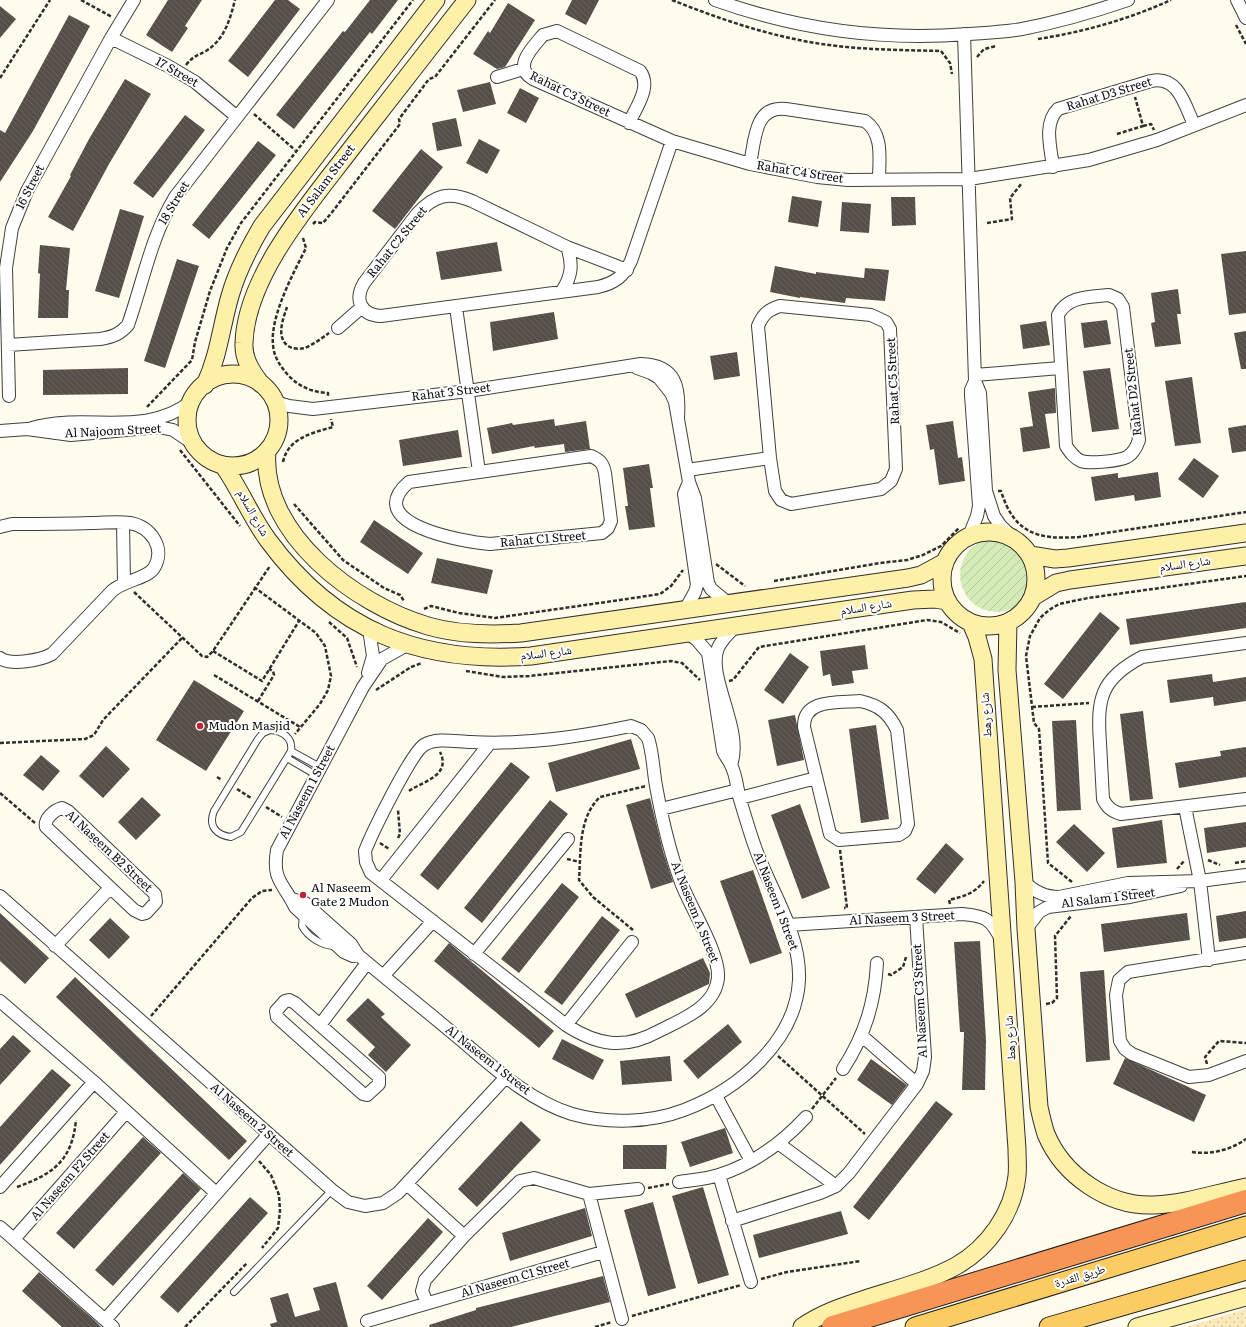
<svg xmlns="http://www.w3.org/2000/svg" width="1246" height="1327" viewBox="0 0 1246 1327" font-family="Literata,'Noto Naskh Arabic',serif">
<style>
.sand{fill:url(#sand-dots)}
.garden{fill:url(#garden-furrows)}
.building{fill:url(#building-back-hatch)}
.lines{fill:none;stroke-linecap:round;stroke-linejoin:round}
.lane-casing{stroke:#404040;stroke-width:8}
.street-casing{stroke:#404040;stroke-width:14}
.secondary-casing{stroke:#2f2f2f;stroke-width:19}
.primary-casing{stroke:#1e1e1e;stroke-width:21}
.highway-casing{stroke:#1e1e1e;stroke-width:24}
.path{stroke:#2f2f2f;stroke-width:2.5;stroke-dasharray:4 2;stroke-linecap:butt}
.lane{stroke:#fff;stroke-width:6}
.street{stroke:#fff;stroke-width:12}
.secondary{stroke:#fff0a8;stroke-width:17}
.primary{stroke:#facc62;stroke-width:19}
.highway{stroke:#f69555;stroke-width:22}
.poi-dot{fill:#bf2334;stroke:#fff;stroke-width:1.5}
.labels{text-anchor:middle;stroke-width:4;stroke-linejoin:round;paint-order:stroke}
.street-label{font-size:12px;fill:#0d0d0d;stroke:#fff}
.poi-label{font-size:12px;fill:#0d0d0d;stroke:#fff;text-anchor:start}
</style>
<defs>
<pattern id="sand-dots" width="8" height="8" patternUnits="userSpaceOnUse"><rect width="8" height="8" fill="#fbe9b9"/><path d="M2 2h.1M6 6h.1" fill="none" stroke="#d6c79e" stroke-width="1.8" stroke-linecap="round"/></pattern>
<pattern id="garden-furrows" width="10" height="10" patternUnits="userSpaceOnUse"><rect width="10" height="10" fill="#d4eab7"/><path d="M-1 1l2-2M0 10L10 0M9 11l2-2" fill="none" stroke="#b5c89c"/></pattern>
<pattern id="building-back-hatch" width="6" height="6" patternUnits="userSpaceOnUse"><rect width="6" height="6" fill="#564e49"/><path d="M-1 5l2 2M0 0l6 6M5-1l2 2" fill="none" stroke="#69635f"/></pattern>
</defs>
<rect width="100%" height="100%" fill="#fffbed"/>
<!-- sand -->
<path class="sand" d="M1246,1309V1327H1186Z"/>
<!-- garden -->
<path class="garden" d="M960 575a37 37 0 1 1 74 0a37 37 0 1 1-74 0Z"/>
<!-- building -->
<path class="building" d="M168,0H202L185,26L188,28L172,52L146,35Z
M275,0H288L300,9L248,77L228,61Z
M370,0H398L372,34L370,32L294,129L276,115L343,31L345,32Z
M572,0H599L586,25L565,14Z
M508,3L535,20L505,67L497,69L473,54L488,31L490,33Z
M0,6L16,19L0,38Z
M69,15L90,26L33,131L0,182V130L5,133Z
M125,79L151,94L109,164L73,231L48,217L71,176L70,175L89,139Z
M490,82L496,104L463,112L457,90Z
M520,88L539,98L526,123L507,113Z
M185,115L205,130L153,198L133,183Z
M456,118L462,146L437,151L432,123Z
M479,139L500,150L487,174L466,163Z
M258,141L276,155L209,239L192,225Z
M421,149L443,167L395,229L372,211Z
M792,196L822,201L818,227L788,222Z
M891,197H915L916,225L892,226Z
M842,202L871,204L869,233L840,231Z
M120,209L144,216L119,298L95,291Z
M497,242L502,271L441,280L436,252Z
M40,245L70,248L66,290H69L68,318H38L40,274L38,273Z
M1246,251V313L1229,315L1221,254Z
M177,259L199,266L165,368L144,361Z
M775,266L816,274V272L864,278L865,268L889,270L885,301L846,298L845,303L800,297V298L770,292Z
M1178,289L1181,314H1177L1181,344L1155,347L1151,323L1155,322L1151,293Z
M554,312L558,339L493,351L490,322Z
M1107,320L1111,344L1084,348L1081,323Z
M1046,321L1050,345L1023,349L1020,325Z
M1246,331V369H1241L1234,333Z
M737,352L740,376L714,380L710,356Z
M128,368V394L43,395V370Z
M1110,368L1119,429L1092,432L1083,371Z
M1192,377L1201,443L1175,446L1165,381Z
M1055,388L1056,413L1045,414L1050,448L1023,452L1020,428L1033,426L1028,392Z
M554,419L555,426L586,421L590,449L565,452L564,444L535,448L534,446L492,454L487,428L512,423L513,425Z
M953,421L958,458L962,457L965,481L939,485L934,449L930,450L926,425Z
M1246,425V451L1232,453L1228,428Z
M458,430L462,457L403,466L399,440Z
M1194,458L1219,476L1203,498L1178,479Z
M649,464L653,488H650L655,527L629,530L625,506H628L623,468Z
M1158,472L1161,497L1135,501L1134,495L1095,501L1091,477L1118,473V478Z
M374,520L423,553L408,574L360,542Z
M437,558L493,570L487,594L431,583Z
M1246,602V628L1130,645L1126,619Z
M1100,612L1120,628L1063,699L1044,684Z
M865,645L868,669L852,671L854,683L832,686L830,674L823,676L820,651Z
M790,653L809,667L783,704L764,690Z
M1212,674L1213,682L1246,677V701L1214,706L1213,697L1170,703L1167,680Z
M194,680L244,711L206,771L156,740Z
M1143,711L1153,799L1130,801L1120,714Z
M795,715L804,760L777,766L768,720Z
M1076,720L1081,810L1057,811L1052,721Z
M876,725L889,819L861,823L849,729Z
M631,739L640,769L556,792L548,763Z
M106,746L130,769L103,798L79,776Z
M1246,747V777L1179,788L1175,763L1221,756L1220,751Z
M41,755L60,771L43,791L23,775Z
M511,762L530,777L438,890L420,875Z
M142,797L161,815L136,840L118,822Z
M650,798L663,851L673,882L651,889L626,805Z
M550,800L568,814L482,923L464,908Z
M800,804L830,888L802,899L771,815Z
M1162,820L1167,863L1117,868L1112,828Z
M1246,822V847L1207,853L1204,828Z
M1074,824L1105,853L1087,872L1056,842Z
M946,843L964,859L935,894L916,879Z
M753,870L782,953L750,964L720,881Z
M562,883L579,897L519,973L501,959Z
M1246,911V938L1219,942L1216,916Z
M0,913L49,958L25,984L0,961Z
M1187,913L1190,940L1104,952L1101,924Z
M602,916L620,930L562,1005L544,992Z
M110,918L130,937L109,959L89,940Z
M980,941L986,1040L985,1090H962L964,1032H960L954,942Z
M449,943L554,1031L539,1048L434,961Z
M703,958L710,973L709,984L636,1018L625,994Z
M1104,970L1110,1060L1086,1062L1080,972Z
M75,977L247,1141L229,1160L56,997Z
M368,998L385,1014L381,1017L411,1045L386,1072L368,1055L375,1047L346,1020Z
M728,1024L742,1042L698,1079L683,1061Z
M13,1035L31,1051L0,1085V1049Z
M562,1039L604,1060L593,1080L552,1059Z
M670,1056L672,1081L622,1085L620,1061Z
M1125,1058L1206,1095L1194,1122L1113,1084Z
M871,1059L907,1085L892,1105L857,1080Z
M52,1069L71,1085L0,1165V1127Z
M936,1101L953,1114L869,1220L853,1207Z
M521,1121L541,1140L477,1207L458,1189Z
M725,1128L733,1153L690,1167L681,1142Z
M143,1137L161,1153L74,1249L56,1233Z
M623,1145H667L666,1169H623Z
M183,1173L201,1189L113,1286L95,1270Z
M703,1187L729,1275L698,1284L672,1196Z
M250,1197L268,1213L178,1313L160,1297Z
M653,1202L676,1288L648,1296L624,1210Z
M585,1208L592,1236L510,1261L502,1233Z
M841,1211L848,1234L759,1258L753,1235Z
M428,1218L443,1232L382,1300L367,1286Z
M39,1272L93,1319L101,1327H62L22,1291Z
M603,1276L610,1302L511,1327H430L429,1325L476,1310V1308Z
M336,1282L348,1327H271L270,1324L277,1322L270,1298L288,1293L295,1317L320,1310L313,1288Z"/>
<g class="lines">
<defs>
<path id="lane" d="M270,730C283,731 293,738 291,751L241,832L231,837C216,835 208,826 214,811L258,739L263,733Z
M291,751L320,767
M287,758L316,775
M303,915L302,926C308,937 322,946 335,946
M234,1292L332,1190"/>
<path id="street" d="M715,0C796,29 882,41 968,34C986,33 1005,32 1022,29C1058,22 1093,12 1128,0
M1237,0L1246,18
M964,34L975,381L980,393L986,491L994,516L1000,525L1014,539
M111,38L168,66L195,82L236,116
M497,77L523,69
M629,123C636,107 652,87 640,71L557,31L543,35C533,47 512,67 533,79L672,141L750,164L817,177L848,180L969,179L1089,160L1157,140L1246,105
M750,164C755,141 754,105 786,109L865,121C884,134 879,160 879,180
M1053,167C1051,148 1043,124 1058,109L1151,81C1178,75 1185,105 1194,125
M627,270L567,247L472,201C449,191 434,195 417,214L364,283C354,300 361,315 381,316L598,287C615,283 624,276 631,261L672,141
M562,291C572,276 573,264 567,247
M1109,295L1118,299L1123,307L1139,440C1137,446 1134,453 1127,457C1119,461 1090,464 1081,461C1074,458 1070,452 1066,446L1058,315C1067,296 1090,297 1109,295Z
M780,306L871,315L886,322L890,329L896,469L891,481L881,489L791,504L781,500L775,491L770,458L758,326C763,314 768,310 780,306Z
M456,307L479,472
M338,328L362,307
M8,345L100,339C113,337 120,334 128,325C143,282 151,237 175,197L328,0
M637,368L651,373L659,378L671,393L675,402L689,482L695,498L708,583L711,589L728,603
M975,375L1060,368
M9,396L6,268L12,228L27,191L111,38L134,0
M275,402L289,406L313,409L468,391L641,364C676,365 680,387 678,417
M32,428C87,412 144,439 192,401
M0,431L27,429L71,435L159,427L173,430L194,444
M591,456C600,460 603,463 605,473L611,521L608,528L602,533L490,544C464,542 360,524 409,482Z
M687,470L770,458
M123,523L124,583
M0,527L12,524C38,524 64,524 91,523C104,523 118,521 130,523C151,527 166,548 154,568C147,579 124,580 112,591L52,654C41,660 11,666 0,658
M969,536L977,516L979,506L971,395V390L975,381
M685,610L695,592L697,585L684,494L689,482
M1246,643L1142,657C1100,679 1097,699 1100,743C1101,762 1102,780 1103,799C1107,807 1111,811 1121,814L1246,799
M368,673L373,656L369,629
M860,701C879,705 889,713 897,730L908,824L905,831L899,835L839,840L830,834L804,727C803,698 839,703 860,701Z
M631,726L641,730L648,738C653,753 653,769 656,786C662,819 670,854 682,885C692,910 720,954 718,978C715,1008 680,1020 657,1032C624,1050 597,1045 566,1025L371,873L366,862L365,851C372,833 411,753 424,745C437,737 457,742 471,742C525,745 578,737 631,726Z
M731,765C744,729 706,677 718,648C722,639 729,633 736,626
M740,798L816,778
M1185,807L1200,881L1209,960
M62,808L68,811L155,894L156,902L146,913L142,914L134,910L46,827C44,819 54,810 62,808Z
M661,809L738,790
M381,880L490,743
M1024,882C1035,892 1045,897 1059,897L1128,883L1200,881L1246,875
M0,896L332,1190L348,1202L365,1206L383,1203L398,1193L506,1077
M292,899L305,903L351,944L358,955C390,982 423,1008 455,1035C490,1064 527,1100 572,1114C607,1124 650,1123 684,1110C737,1090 796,1042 799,980C801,933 770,890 755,847C749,830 744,813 739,796C737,787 736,774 731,765C729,760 725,756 723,751L708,653L697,640L686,632
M788,925L962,914C985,916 990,918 1001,939
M1026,929L1039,912L1048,907L1130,897L1181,886
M55,946L110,888
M1246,953L1128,972L1119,980L1116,995L1120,1041L1125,1049L1132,1054L1189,1077L1209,1075L1246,1061
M474,954L568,839
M358,955L353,956L344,952L295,907C283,882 272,881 277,850L363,687L382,659L407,645
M384,975L433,921
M289,1000L295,1003L379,1077V1084L367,1095L363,1094L277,1017L276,1011L285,1001Z
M0,1001L94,1082L216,1193
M320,1025L367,963
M566,1025L632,942
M862,1036L917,1084
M843,1069C865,1035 875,1002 877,963
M716,1096L751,1161
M778,1143L836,1186
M719,1175L751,1282
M679,1182C692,1180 707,1179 719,1175C753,1164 782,1143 806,1117
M407,1184L464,1236
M0,1187L94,1082
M589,1194L622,1319
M732,1221L820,1193L836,1186L849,1173L917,1084L923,1071L925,1057L916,917
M0,1227L113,1327
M14,1239L126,1112
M427,1303L422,1291L425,1280L464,1236L520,1181L534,1178L589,1194L638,1189
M105,1320L268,1135
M367,1321L603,1252"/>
<path id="secondary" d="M187 420a46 46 0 1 1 92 0a46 46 0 1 1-92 0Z
M261,384C252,372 243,359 244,343C246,274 314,198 354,145C391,97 430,48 467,0
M205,385C219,355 221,327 230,296C237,271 249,248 262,226L436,0
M267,451C260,534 356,605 428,626C459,635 490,635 521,633L908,578L921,575L945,562
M223,465C240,489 251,517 268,540C335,631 420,664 531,656L913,600L935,599L947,601
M942 579a47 47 0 1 1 94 0a47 47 0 1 1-94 0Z
M1030,555L1055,559L1068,558L1246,533
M1033,597L1056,583L1070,580L1246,556
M1008,622L1007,670L1024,882L1026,929L1039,1107C1041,1116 1043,1125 1046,1134C1063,1175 1108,1207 1154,1205C1185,1204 1216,1193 1246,1187
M802,1327C820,1314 841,1307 862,1300C892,1290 929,1281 956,1266C988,1248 1013,1213 1017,1176C1018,1167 1017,1158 1017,1149L983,659L977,637L971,623
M1137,1327L1246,1297"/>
<path id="primary" d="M915,1327L1246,1226
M1049,1327L1246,1270"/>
<path id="highway" d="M833,1327L1246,1201"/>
</defs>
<!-- lane casing -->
<use href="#lane" class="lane-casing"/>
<!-- street casing -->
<use href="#street" class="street-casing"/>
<!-- secondary casing -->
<use href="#secondary" class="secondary-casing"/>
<!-- primary casing -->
<use href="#primary" class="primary-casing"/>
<!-- highway casing -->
<use href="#highway" class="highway-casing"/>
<!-- path -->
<path class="path" d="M81,0L112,17
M672,0C722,20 775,38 829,45C866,50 904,50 941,51L950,63L952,74
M1236,25L1246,44
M1038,39C1084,32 1129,19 1171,0
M977,57L984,49L996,46
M186,65C193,56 197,56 206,51C225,39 230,19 235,0
M0,78L50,0
M254,114L295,150
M1143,126L1151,124L1154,130
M1117,134L1143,126L1135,97
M987,223L1012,219L1010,198L1022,183
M313,224L315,222L323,223L333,211L400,124L399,119L429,79L435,77L495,0
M303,238L306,248C293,274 270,316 273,345C274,357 280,366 288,375C299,387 312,392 328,393V396
M287,307C283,319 275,339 290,347C294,349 300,349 305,348C314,344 322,338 329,333
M147,407L192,360L195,342L210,291L227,248L241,223L413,0
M180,450L240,526
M283,462C288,438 312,433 333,427L331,419
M998,491H1001C1014,533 1037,540 1079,537L1246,512
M294,504L343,560L384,588L400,595L404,601
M716,564L745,586
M774,581L880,563L907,560L923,555L941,546L959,528
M254,587L316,633L325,646L331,676L328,690L320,704L295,734
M134,592L202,656L207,657L213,651L270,566
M424,609L431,606L459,613L495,618L620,600L660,594L671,586L683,570
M329,622L347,638L357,667
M213,651L262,681L299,621
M466,671L503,677L529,676L671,661L682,663L700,680
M214,675L300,727
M729,681L733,680L759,647L927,620L941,622L960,633
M376,690L411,667L422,663
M258,701L274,675L273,671L269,669
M1032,707L1089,703
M0,743L85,739L94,735L103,720L182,638
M217,777L222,780
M237,789L251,798
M409,791C421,782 452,776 440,752
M0,793L35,823
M266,807L282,817
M398,838L400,834L398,810
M380,843L389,849
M840,850L847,908H844
M567,859L580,862
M1208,860L1220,865
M1235,863L1246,861
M1177,869L1184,861
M1072,882L1048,863L1039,729L1034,723L1026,656L1030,636L1040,618L1049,610L1059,604L1088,598L1246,576
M950,904L949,900C964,896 974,894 984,881
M633,930L593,897L579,880C581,852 578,818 600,797L646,786
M888,974L891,975L903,967L906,957
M1046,1004L1052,1003L1057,998L1055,936L1071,916
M151,1016L252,898L262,891L272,890
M778,1056L865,1134
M1207,1064L1205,1057L1219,1041L1246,1043
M812,1109L836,1078
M1192,1152C1210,1155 1231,1150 1246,1139
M259,1161L271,1175L279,1195L280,1211L278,1228L262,1248
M17,1187C53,1174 72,1161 76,1120
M648,1188L669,1184
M761,1279L787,1272L861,1261
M632,1316L741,1285
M185,1327L247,1263
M595,1327L612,1322"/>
<!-- lane -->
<use href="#lane" class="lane"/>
<!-- street -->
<use href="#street" class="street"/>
<!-- secondary -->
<use href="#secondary" class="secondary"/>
<!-- primary -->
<use href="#primary" class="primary"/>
<!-- highway -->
<use href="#highway" class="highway"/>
</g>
<!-- markers -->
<g class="poi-dot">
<circle cx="200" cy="726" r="4"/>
<circle cx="303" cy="895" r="4"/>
</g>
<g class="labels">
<!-- street labels -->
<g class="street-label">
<text transform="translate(177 72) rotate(30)" y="4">17 Street</text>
<text transform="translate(570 94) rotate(26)" y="4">Rahat C3 Street</text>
<text transform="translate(1109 94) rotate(-17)" y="4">Rahat D3 Street</text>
<text transform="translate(800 172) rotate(9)" y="4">Rahat C4 Street</text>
<text transform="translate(326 181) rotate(-53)" y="4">Al Salam Street</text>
<text transform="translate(30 187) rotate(-63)" y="4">16 Street</text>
<text transform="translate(174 203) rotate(-59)" y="4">18 Street</text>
<text transform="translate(397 242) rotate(-51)" y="4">Rahat C2 Street</text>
<text transform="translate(893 381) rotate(-93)" y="4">Rahat C5 Street</text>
<text transform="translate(451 392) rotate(-7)" y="4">Rahat 3 Street</text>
<text transform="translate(1133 392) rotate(-96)" y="4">Rahat D2 Street</text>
<text transform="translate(113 431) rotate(-3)" y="4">Al Najoom Street</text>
<text transform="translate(253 513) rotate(60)" y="4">شارع السلام</text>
<text transform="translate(543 539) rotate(-5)" y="4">Rahat C1 Street</text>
<text transform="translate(1185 564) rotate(-8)" y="4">شارع السلام</text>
<text transform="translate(866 607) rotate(-9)" y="4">شارع السلام</text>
<text transform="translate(546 653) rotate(-7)" y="4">شارع السلام</text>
<text transform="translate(986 715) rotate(-94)" y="4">شارع رهط</text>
<text transform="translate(307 792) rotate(-62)" y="4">Al Naseem 1 Street</text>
<text transform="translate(109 851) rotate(43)" y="4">Al Naseem B2 Street</text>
<text transform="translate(1108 898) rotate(-7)" y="4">Al Salam 1 Street</text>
<text transform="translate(776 901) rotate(69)" y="4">Al Naseem 1 Street</text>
<text transform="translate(695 912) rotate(68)" y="4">Al Naseem A Street</text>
<text transform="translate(902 918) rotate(-3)" y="4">Al Naseem 3 Street</text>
<text transform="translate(920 1001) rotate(-93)" y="4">Al Naseem C3 Street</text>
<text transform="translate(1010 1038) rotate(-94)" y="4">شارع رهط</text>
<text transform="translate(488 1060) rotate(38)" y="4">Al Naseem 1 Street</text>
<text transform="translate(252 1120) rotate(41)" y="4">Al Naseem 2 Street</text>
<text transform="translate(70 1176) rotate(-49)" y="4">Al Naseem F2 Street</text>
<text transform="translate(1080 1276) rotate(-17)" y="4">طريق القدرة</text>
<text transform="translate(515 1278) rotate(-16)" y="4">Al Naseem C1 Street</text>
</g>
<!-- poi labels -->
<g class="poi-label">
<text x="208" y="730">Mudon Masjid</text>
<text x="311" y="892">Al Naseem<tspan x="311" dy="14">Gate 2 Mudon</tspan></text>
</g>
</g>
</svg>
